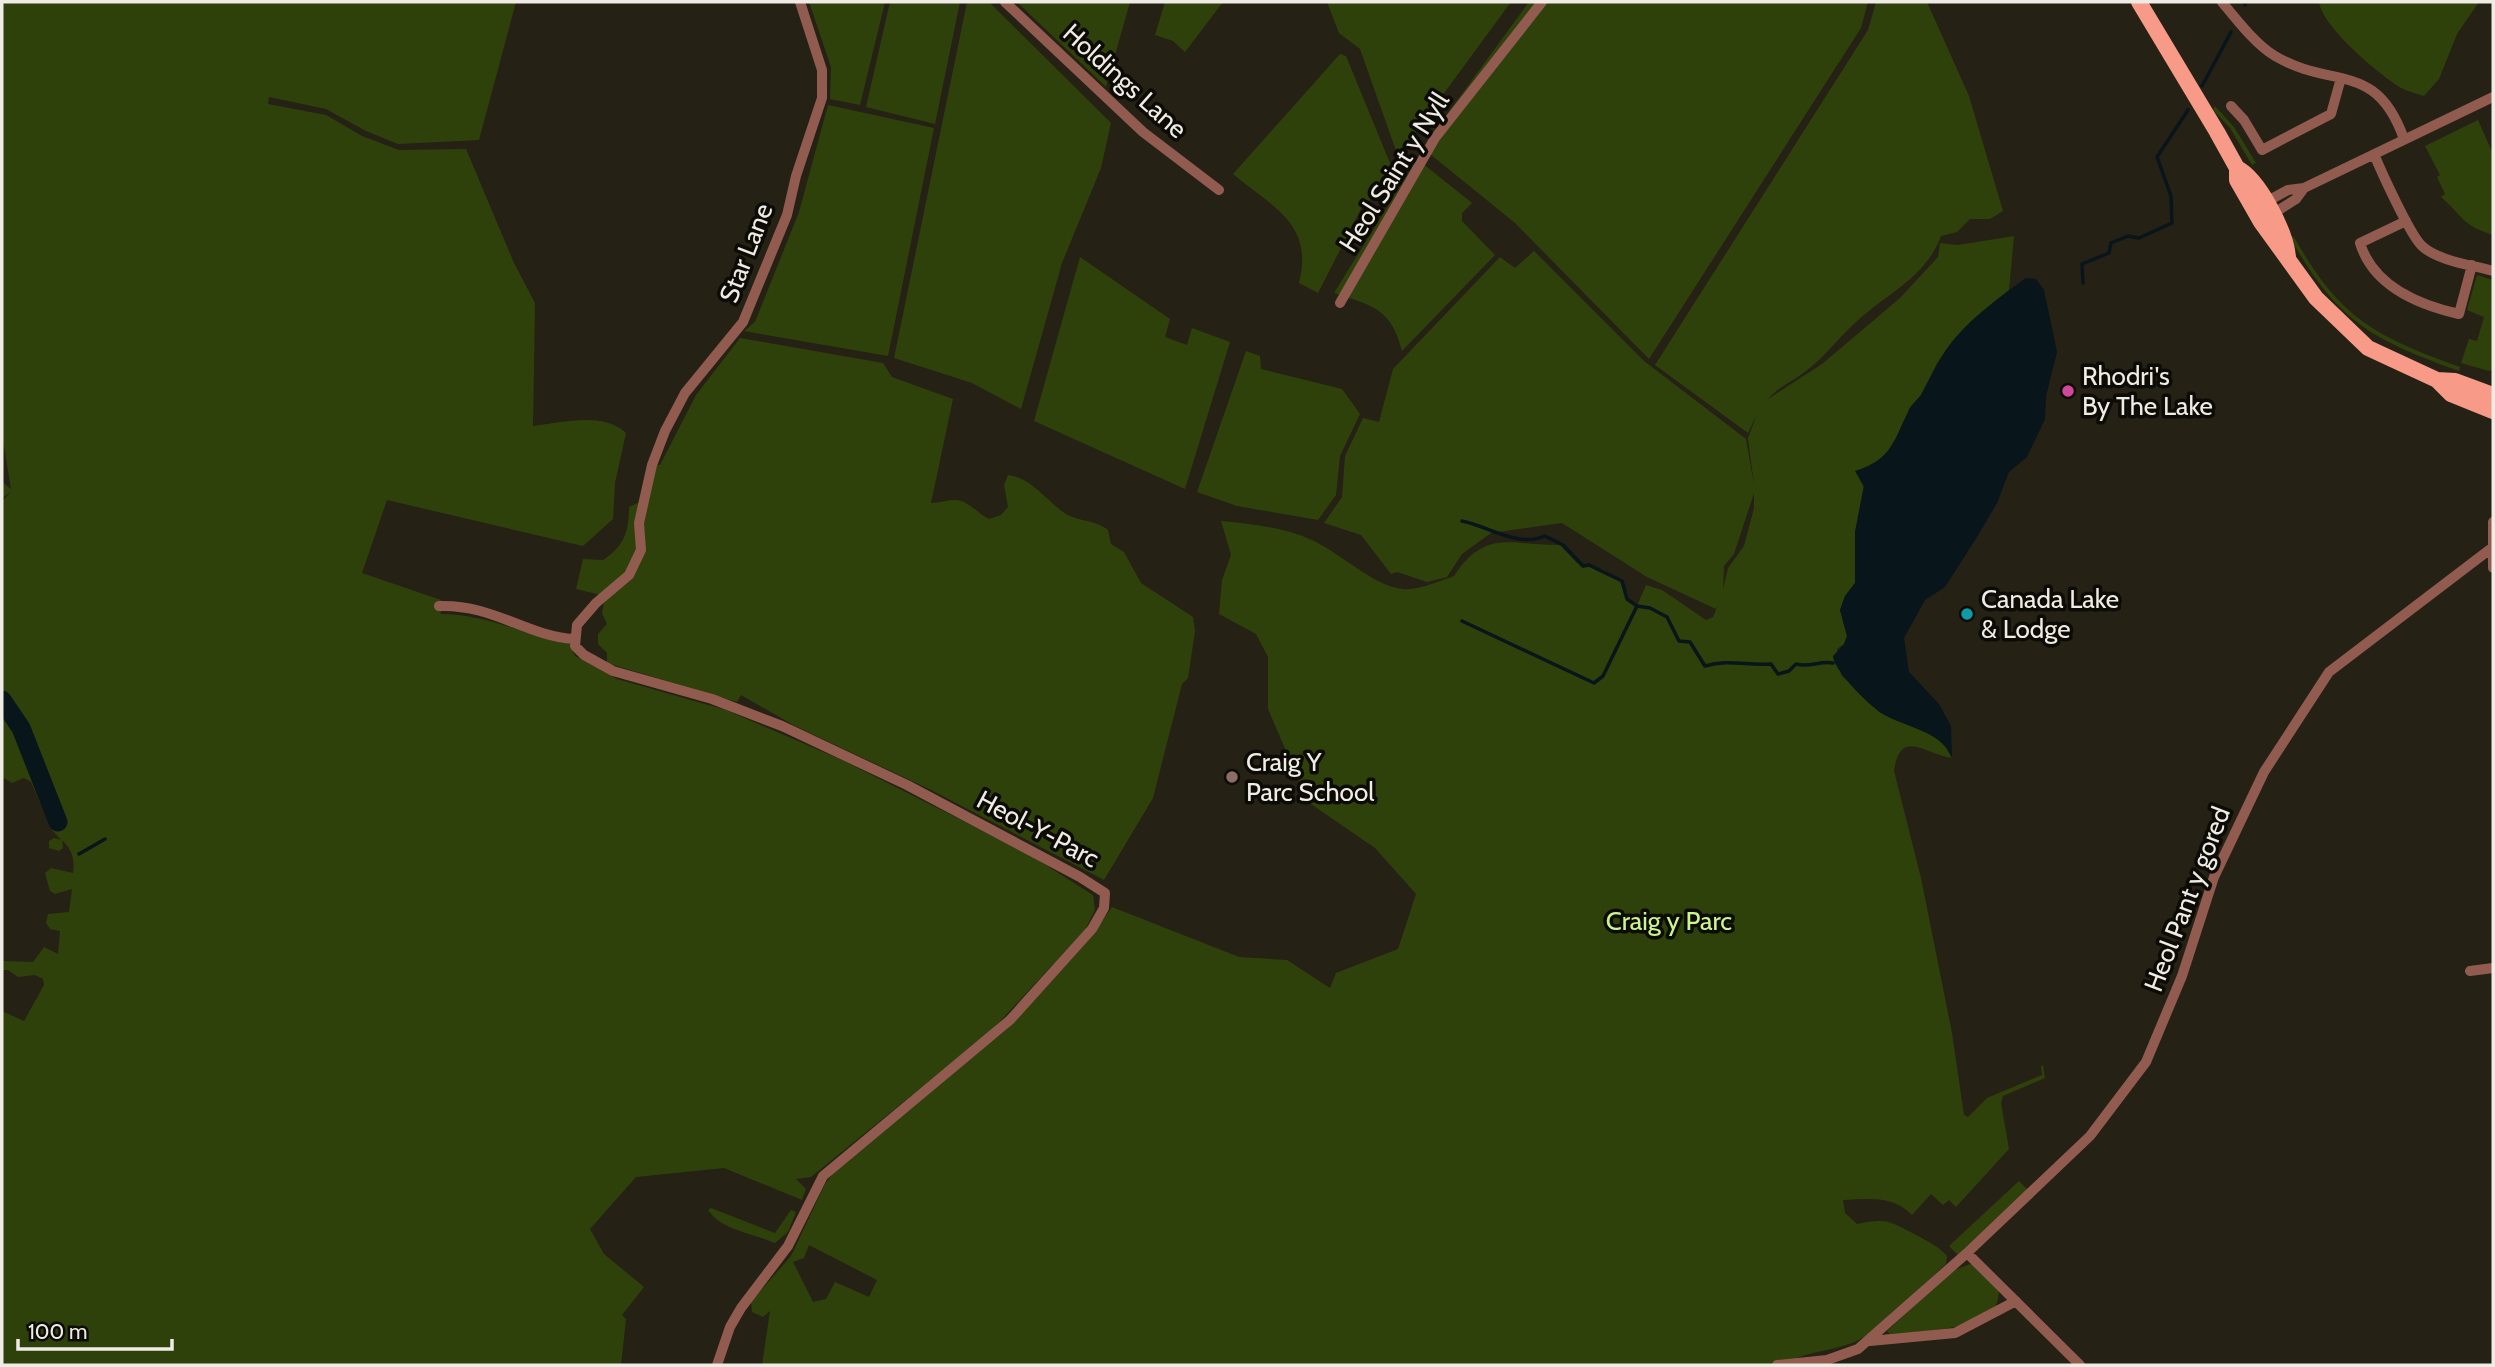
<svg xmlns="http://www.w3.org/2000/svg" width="2495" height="1367" viewBox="0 0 2495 1367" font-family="Cabin,sans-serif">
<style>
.green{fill:#2f410a;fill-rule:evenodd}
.water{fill:#08151b}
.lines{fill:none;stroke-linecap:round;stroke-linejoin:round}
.stream{stroke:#08151b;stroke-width:3.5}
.river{stroke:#08151b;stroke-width:19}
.minor{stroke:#925b50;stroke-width:10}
.primary{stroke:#f79b88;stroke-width:16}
.hotel-dot{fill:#d1479c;stroke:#0d0b06;stroke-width:2.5}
.culture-dot{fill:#0f9aa8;stroke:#0d0b06;stroke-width:2.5}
.education-dot{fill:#8d6e63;stroke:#0d0b06;stroke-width:2.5}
.labels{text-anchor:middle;stroke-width:7;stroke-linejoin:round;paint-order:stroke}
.street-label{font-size:26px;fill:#eeece4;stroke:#0d0b06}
.poi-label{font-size:26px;fill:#eeece4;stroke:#0d0b06;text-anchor:start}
.park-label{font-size:26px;fill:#cbf58d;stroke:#0d0b06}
</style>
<rect width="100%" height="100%" fill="#252115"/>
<!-- green -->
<path class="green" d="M2,2H516L479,140L398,144L366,131L326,109L269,97L268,104L326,115L362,136L399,150L466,149L514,263L535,303L533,426C562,423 602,411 626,433L615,483L613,519L583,546L387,500L362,573L441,600L444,606L440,614C487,614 524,635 569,643L575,656L617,679L726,710L842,760L1027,853L1093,895L1095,910L1085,930L992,1030L811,1177L796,1179L806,1189L802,1200L724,1168L636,1177L590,1229L604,1254L644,1287L622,1315L626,1319L621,1365H2V1011L24,1021L44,985L43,979L35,975L18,977L8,970H2V961L33,962L44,947L58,954L60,931L50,929L46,923L48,914L69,912L72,889L55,894L50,891L45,873L51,868L73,873C75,859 72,850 62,840L63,848L59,851L49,848V841L54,838L61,840L52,830L31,782L24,778L12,783L2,777V501L11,492L2,498V482L11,489L2,434Z
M809,2H885L860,105L830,99L831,67Z
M890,2H960L935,124L866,107Z
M967,2H989L1111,123L1101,168L1062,263L1021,409L972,383L894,358Z
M1017,2H1130L1106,87Z
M1165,2H1223L1185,52L1173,41L1155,35Z
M1327,2H1511L1417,130L1400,162L1360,49L1339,33Z
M1529,2H1868L1861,28L1649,359L1515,223L1425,150L1437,128Z
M1876,2H1927L1969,96L2003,211L1990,219H1970L1957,232L1941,236C1925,279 1885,294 1854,324C1837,339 1825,357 1807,370C1794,381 1779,386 1768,399L1822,364L1900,298L1938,257L1940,243L1958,245L2014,236L2009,290L1955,338L1937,363L1921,395L1909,409L1904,426L1882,460L1867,467L1855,532V583L1845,596L1840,610L1847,636L1844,644L1837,649L1841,675L1880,712L1942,740L1952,758C1928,756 1900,726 1894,771L1921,878L1952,1033L1964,1115L1968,1117L1987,1098L2042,1075L2041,1066L2043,1065L2045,1078L2003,1096L2001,1103L2009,1149L1956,1207L1949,1200L1943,1205L1931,1194L1912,1215C1893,1195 1868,1199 1843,1200L1845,1213L1857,1224C1889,1217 1892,1223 1920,1237C1931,1243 1939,1247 1947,1256L1946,1264C1919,1288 1893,1317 1864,1337C1841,1352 1802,1350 1788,1364L762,1365L770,1311L763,1317L752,1312L751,1302L791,1256L825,1184L837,1168L1006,1030L1094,933L1112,907L1239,957L1287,960L1330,988L1336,973L1398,949L1416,894L1375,848L1308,802L1268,709V657L1256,634L1219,614L1222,580L1231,555L1221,521C1252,524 1283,527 1312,540C1340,553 1374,586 1402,589C1418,591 1439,581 1454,576C1486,527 1512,546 1560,545L1577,563L1604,570L1622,583L1627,599L1637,606L1646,585L1662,590L1706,620L1713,617L1720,600L1716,609L1647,577L1562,523L1491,533L1462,554L1447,577L1427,582L1397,572L1391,574L1361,535L1324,523L1342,497L1345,456L1363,418L1379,422L1393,369L1500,257L1515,268L1534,251L1644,361L1746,439L1754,485L1748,438L1757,414L1748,433L1655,365L1868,30ZM1754,493V508L1744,546L1728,568L1723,589L1724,566L1734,554ZM809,1245L877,1280L869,1297L835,1282L826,1299L813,1302L793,1262L804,1258Z
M2319,2H2479L2457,34L2439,79L2424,96C2415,93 2405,91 2398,86C2375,71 2323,27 2319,2Z
M1340,54L1346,56L1392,168L1376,194L1362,207L1318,293L1299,283C1314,224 1274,208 1233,174Z
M828,105L934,128L888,356L744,331L755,322L799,212Z
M2215,106L2234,127L2256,163L2252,165L2230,128L2213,110Z
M2478,120L2493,154V235C2460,224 2465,218 2441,197L2445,194L2437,177L2440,175L2425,146Z
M1417,159L1472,203L1462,213V221L1495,255L1402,351C1391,308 1373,306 1334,293Z
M2288,234L2294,237C2340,319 2375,336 2460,367L2459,371C2368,338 2336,320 2288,234Z
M1080,257L1170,319L1165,337L1187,345L1192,328L1230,342L1185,489L1034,421Z
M2477,275L2493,280V369L2489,371L2461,363L2469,339L2477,341L2484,317L2467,310Z
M740,338L883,363L892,377L953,399L931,503C941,503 946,500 954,500C967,499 978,514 989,519L1001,515L1008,507L1004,485L1008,475C1031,478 1045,499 1063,512C1077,522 1094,519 1108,530L1111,544L1124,552L1141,583L1193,617L1195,631L1188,678L1182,684L1153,798L1104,880L929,789L795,726L741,695L737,702L607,663V653L598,644V634L607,624L602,613L605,596L576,589L583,559L603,560C624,546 629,532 629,507L644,500L652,465H660L696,395Z
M1246,351L1260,356L1261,369L1342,389L1360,414L1340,456L1336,495L1318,520L1237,506L1197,492Z
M2019,1181L2031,1193L1961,1258L1949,1246Z
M711,1208L775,1233L791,1210L796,1212L788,1232L775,1243C752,1233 721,1230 708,1210Z
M1973,1263L1999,1284C1999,1293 1999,1304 1992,1311C1969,1331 1919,1331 1890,1334L1887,1331L1952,1271Z"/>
<!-- water -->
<path class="water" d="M2026,278L2036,279L2044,290L2057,352L2046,396L2045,419L2027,457L2009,472L1997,503L1977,537L1945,587L1925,600L1904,638L1909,672L1939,704L1951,726L1952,758C1940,729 1905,728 1881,713C1868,704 1834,671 1833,656L1844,644L1847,636L1840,610L1845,596L1855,583V532L1864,487L1855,471C1893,459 1893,441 1909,410C1912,403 1919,399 1922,393C1933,373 1941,354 1956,337C1976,314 2001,296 2026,278Z"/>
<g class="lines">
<!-- stream -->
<path class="stream" d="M2245,5L2246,2
M2202,86L2231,32
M2083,283L2082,264L2109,253L2111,243L2128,236L2139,238L2172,223L2171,196L2157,157L2188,110
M1462,521C1488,526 1518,548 1545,536L1563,545L1583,566L1589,565L1622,581L1627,599L1637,606L1650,608L1667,617L1679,641L1690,642L1705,666C1728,659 1748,666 1771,664L1778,674L1789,671L1796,664C1811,668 1820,660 1833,663
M1462,621L1594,683L1603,676L1637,606
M79,854L105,839"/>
<!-- river -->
<path class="river" d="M2,700L21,728L58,822"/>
<!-- minor -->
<path class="minor" d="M1005,2L1143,132L1219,190
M2222,2C2236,19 2256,45 2275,56C2333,90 2376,60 2404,139
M2231,106L2244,120L2262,150L2331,114L2341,78
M2374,154C2381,171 2410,235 2422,246C2438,261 2472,265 2493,271
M2262,204L2288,190L2304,188L2493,97
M2268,217L2296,199L2304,188
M2406,221L2360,243C2373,286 2419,305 2459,314L2472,265
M1340,303L1435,138L1542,2
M2493,522V568
M439,606C493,604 526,636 574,639
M2470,971L2493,968
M1967,1253L2090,1136L2146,1062L2182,976L2214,877L2264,772L2329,672L2493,547
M1870,1341L1955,1333L2016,1301
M717,1365L730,1327L741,1308L788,1246L823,1176L1010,1020L1092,929L1104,908L1105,893L1080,877L907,785L782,726L712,699L613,671L584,655L575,646L577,625L596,603L629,575L641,550L639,523L652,465L665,431L685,393L743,322L787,215L796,176L822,98V70L800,2
M1777,1365L1827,1360L1858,1349L1967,1253L2080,1365"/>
<!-- primary -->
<path class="primary" d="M2139,2L2217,132L2237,168V180L2261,222L2316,298L2368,348L2437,380L2455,381L2493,395
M2237,168C2259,179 2286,232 2288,257
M2437,380L2451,394L2493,411"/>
</g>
<!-- markers -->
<circle class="hotel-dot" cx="2068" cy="391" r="7"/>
<circle class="culture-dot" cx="1967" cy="614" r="7"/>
<circle class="education-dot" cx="1232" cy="777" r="7"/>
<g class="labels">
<!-- street labels -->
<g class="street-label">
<text transform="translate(1125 81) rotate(42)" y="9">Holdings Lane</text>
<text transform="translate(1394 172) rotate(-58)" y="9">Heol Saint y Nyll</text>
<text transform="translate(746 253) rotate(-69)" y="9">Star Lane</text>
<text transform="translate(1038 829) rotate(28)" y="9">Heol-Y-Parc</text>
<text transform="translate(2187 899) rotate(-69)" y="9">Heol Pant y gored</text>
</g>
<!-- poi labels -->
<g class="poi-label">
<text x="2082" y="385">Rhodri's<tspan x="2082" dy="30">By The Lake</tspan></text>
<text x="1981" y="608">Canada Lake<tspan x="1981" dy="30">&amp; Lodge</tspan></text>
<text x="1246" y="771">Craig Y<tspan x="1246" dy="30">Parc School</tspan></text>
</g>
<!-- park labels -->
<g class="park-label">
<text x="1669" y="930">Craig y Parc</text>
</g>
</g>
<!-- border -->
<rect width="2495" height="1367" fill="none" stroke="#eeece4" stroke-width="7"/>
<!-- scale -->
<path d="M18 1339v10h154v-10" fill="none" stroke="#eeece4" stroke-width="3.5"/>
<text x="28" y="1339" font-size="21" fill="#eeece4" stroke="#0d0b06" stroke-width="5" paint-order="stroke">100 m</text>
</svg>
